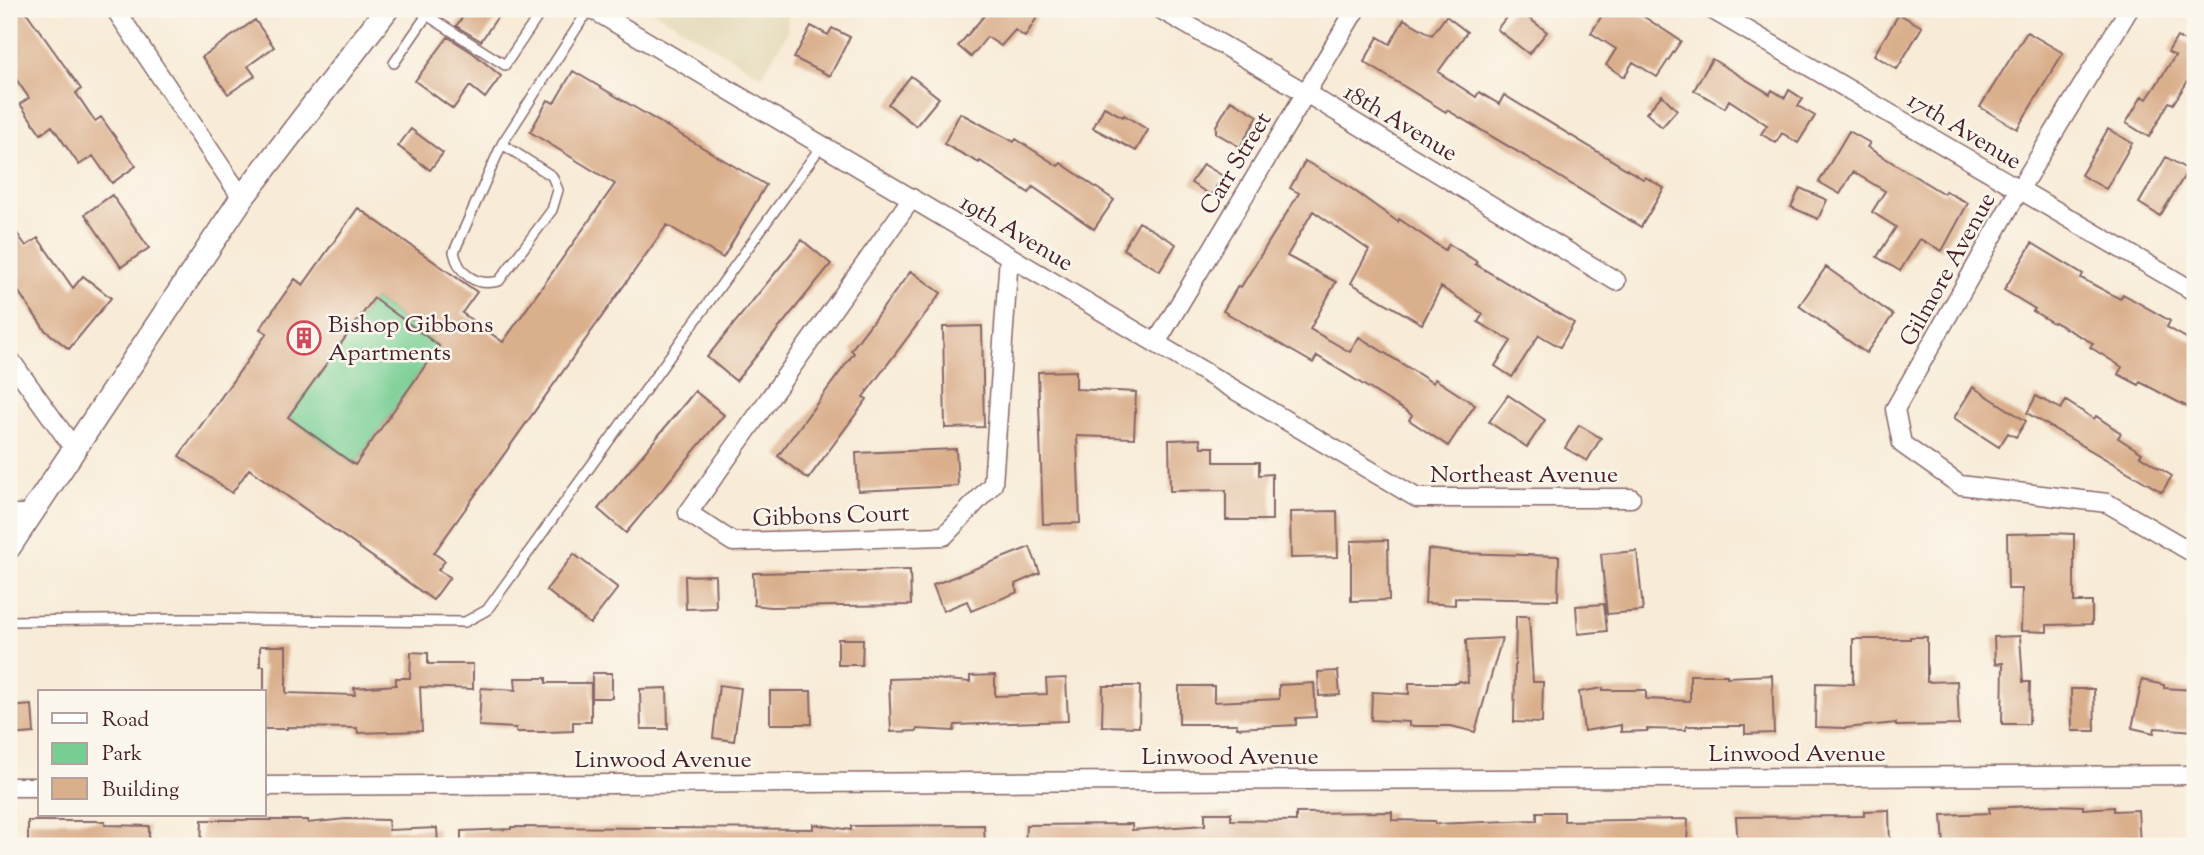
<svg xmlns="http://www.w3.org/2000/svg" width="2204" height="855" viewBox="0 0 2204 855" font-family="'Sorts Mill Goudy',serif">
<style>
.built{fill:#e5dbba}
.green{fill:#76ce93;stroke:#60765f;stroke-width:2}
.building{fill:#daaf8c;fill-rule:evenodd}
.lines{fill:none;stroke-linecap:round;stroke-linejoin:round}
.service-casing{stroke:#876667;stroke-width:12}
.minor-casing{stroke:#876667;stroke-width:21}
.tertiary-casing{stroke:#876667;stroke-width:26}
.service{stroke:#fff;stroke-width:9}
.minor{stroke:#fff;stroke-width:18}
.tertiary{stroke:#fff;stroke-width:23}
.labels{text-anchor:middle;stroke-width:5;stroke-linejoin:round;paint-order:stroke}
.street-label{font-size:24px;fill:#4a1f2b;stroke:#fbf7ec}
.poi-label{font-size:24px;fill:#4a1f2b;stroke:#fbf7ec;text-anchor:start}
</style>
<rect width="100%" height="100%" fill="#fbf7ec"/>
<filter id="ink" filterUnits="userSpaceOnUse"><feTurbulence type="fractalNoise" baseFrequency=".0143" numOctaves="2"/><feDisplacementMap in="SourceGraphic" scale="14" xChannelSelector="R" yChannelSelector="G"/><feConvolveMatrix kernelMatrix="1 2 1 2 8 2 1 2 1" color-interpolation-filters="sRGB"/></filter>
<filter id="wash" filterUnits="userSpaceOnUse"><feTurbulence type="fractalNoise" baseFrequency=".00686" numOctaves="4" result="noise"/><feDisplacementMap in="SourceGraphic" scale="28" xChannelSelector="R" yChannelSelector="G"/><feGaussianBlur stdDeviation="1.57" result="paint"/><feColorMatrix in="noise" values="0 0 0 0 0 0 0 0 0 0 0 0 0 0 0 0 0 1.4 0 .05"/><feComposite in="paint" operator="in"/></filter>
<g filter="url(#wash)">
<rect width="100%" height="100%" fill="#f8ebd7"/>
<!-- built -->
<path class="built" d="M650,9H788L787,34L762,76Z"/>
<!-- green -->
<path class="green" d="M374,298L439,346L355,465L288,417Z"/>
<g id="blocks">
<!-- building -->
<path class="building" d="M9,9H24L81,89L76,93L95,121L101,117L136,166L112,183L93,156L79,165L52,126L41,134L20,104L29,98L9,69Z
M469,9H503L481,41L456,26Z
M990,9H1042L1025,37L1015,30L1001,46L987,37L971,57L958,46Z
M1513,9H1517L1547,32L1529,54L1497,29Z
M1606,9H1632L1681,41L1657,77L1633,62L1624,77L1606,65L1616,49L1591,33Z
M1899,14L1922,27L1897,69L1874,55Z
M1446,16L1467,32L1438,72L1476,97L1479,92L1499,104L1504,95L1643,179L1645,177L1664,188L1641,227L1545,168L1447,110L1446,112L1364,62L1378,37L1390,44L1404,19L1432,35Z
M255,20L274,47L248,66L255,76L228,94L202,57Z
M811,26L828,35L832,28L850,37L830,76L794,58Z
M2027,32L2063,53L2017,129L1980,107Z
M448,37L473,53L501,76L485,98L470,86L453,109L415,81Z
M2177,37L2195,47V70L2173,104L2169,102L2149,137L2126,123L2142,96L2147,99L2175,56L2168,52Z
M1712,59L1770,94L1772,90L1785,98L1789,90L1803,99L1798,106L1815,116L1798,143L1782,133L1776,143L1761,134L1767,125L1729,100L1725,108L1694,90Z
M573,71L766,185L723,258L667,225L434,553L445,561L438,570L450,577L433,600L249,469L232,493L179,456L267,333L260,329L295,279L303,285L358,208L477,292L462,313L503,342L615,184L530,132L548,100L554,103ZM374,298L439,346L355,465L288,417Z
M911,76L939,98L916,126L888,104Z
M1662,95L1677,110L1662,127L1646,113Z
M1231,100L1258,116L1240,147L1216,133V126Z
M1104,107L1123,117L1124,115L1148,130L1136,151L1093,128Z
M960,113L1014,142L1016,139L1058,166L1061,163L1114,200L1094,229L1033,187L1029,193L980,161L979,163L944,144Z
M411,129L443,153L430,170L398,146Z
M2108,129L2132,143L2106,189L2081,175Z
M1849,131L1870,143L1867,147L1944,194L1945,191L1968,203L1942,251L1920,239L1900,271L1877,257L1896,227L1872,212L1885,191L1853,172L1840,194L1819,182Z
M2166,157L2188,170L2160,216L2139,203Z
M1305,161L1341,181L1398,222L1399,219L1445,250L1449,244L1477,262L1475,264L1574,323L1560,347L1539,335L1512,377L1495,366L1511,341L1478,322L1483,314L1441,287L1422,324L1351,283L1369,250L1313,211L1287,256L1336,282L1310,329L1350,352L1359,337L1433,383L1435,379L1475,405L1448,446L1409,420L1412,415L1317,356L1313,363L1223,311L1238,286L1241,287L1299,193L1290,188Z
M1203,164L1223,176L1211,195L1191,183Z
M1800,188L1827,200L1818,219L1791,207Z
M112,195L149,248L121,267L85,214Z
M9,222L26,246L38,238L73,288L83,276L111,298L69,349L45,330L9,278Z
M1139,222L1176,244L1160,271L1123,249Z
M802,240L831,264L736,381L707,357Z
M2032,243L2083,274L2081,278L2120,299L2123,294L2170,321L2167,327L2195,343V411L2140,382L2139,385L2118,374L2122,367L2090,347L2093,343L2054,322L2053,323L2033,311L2035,309L2004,290Z
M1826,267L1893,315L1866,353L1799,306Z
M911,271L941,293L863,397L867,399L808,479L778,456L854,353L851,350Z
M982,326L984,427L945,428L943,327Z
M1076,371V389L1136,392L1134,438L1077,436L1080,523L1043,524L1038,372Z
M1973,387L2026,421L2016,437L2008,433L1999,447L1954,418Z
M695,391L724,415L626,533L598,509Z
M1508,395L1545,420L1527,447L1489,422Z
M2036,396L2061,409L2066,401L2094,419L2096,416L2121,433L2118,438L2142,453L2140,456L2172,476L2162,492L2027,413Z
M1579,425L1601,438L1587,461L1565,448Z
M1200,439L1201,447H1214V462H1259V475L1272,474V520H1226V490L1170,491L1169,440Z
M956,449L958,486L858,491L856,453Z
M1337,511L1338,557L1291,558L1290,512Z
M2049,533L2074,534V602H2092V624L2047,625V632L2021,631L2022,589H2008L2007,534Z
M1388,540L1389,600L1351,601V541Z
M1030,547L1040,573L1015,584L1018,592L971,611L967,601L943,611L933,585Z
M1428,549L1458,553L1559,556L1558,600L1455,598V605L1425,603Z
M1637,551L1643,611L1607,614L1601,554Z
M574,554L618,588L590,624L546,590Z
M910,570L911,605L770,607L754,605L753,573Z
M715,575L716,608L686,609L685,576Z
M1604,604L1607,631L1578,634L1576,606Z
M1516,616H1529L1533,682H1543L1542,723L1514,722Z
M2020,636L2023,682H2030L2029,724H2002L2003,663L1995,664L1994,637Z
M1910,637H1927V682L1957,681L1959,725L1896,726V723L1845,728L1815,727L1816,683L1853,684V639H1910Z
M1502,638L1475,732L1451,726H1409V722L1371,720L1372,692L1409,694V683H1458L1459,681L1468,683L1466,640Z
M838,639H863L862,665H838Z
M260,646H286V693L355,695L354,688L396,685V678H410L411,652L428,653V664H473V689L420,687L422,731L358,733L357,728L287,727V729H264V666H260Z
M1338,671L1340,695L1319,696L1318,672Z
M592,673H612V698H592Z
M995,675V696L1047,694L1046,679L1066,678L1068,721L955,725L954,731L917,729V731L891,732L889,679L922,678L970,682V676Z
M1690,675H1727V677L1772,675L1774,733L1745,734V726H1686V730L1647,729V731L1621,732V725L1584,731L1579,692L1603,688V690H1646V699L1690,701Z
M515,678H546V683H591V722H573V731L547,732H516V728L479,726L481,688L516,690Z
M2142,680L2164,685V688L2195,690V731L2155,728L2154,733L2132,728Z
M1314,683L1316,717L1296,718V725L1237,728V724H1179V686H1214V702L1279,699V685Z
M719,685L741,688L734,741L713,738Z
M1103,686H1140L1139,727L1102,726Z
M667,688L668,729H641L640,689Z
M2071,689H2094L2095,731H2072Z
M770,691H811L812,724H770Z
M32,705L34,733L9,735V707Z
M2052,805L2083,806V809L2114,807V811L2138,810L2140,846H1944L1942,815L1990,813L1989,808Z
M1889,810L1890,846H1738L1736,817L1864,816V811Z
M1392,812V820L1435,821V824L1537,820V812H1564V821L1688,819L1687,846H1025L1026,825L1132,824V830L1205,825V813H1231V820L1296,821V813Z
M346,819L388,820L389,830L437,828L438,846H201L202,820H308V823Z
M28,821H105V825L149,826V846H28Z
M813,824L851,830V826L984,825L985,846H461V831L511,829V827L813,829Z"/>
</g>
</g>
<g filter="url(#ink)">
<use href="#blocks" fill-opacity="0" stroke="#876667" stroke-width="2"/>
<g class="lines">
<defs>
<path id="service" d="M417,9L505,65L543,9
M394,63L427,15
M502,144L552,176L558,190L552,210L499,281C477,287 459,275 454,252L502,144L589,9
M9,621L185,619L465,622L487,610L822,145"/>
<path id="minor" d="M115,9L242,198
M592,9L1417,498H1631
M1160,9L1306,93L1616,281
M1711,9L2195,292
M2129,9L2019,190L1895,409L1902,444L1960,485L2107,503L2195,554
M912,198L688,513L733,542L944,536L993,484L1009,256
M1156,343L1356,9
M9,358L75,450
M9,514H33
M264,786L2195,775
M9,787H40"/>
<path id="tertiary" d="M9,547L242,198L387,9"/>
</defs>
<!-- service casing -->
<use href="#service" class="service-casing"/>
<!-- minor casing -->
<use href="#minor" class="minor-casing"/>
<!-- tertiary casing -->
<use href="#tertiary" class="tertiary-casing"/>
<!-- service -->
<use href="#service" class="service"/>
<!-- minor -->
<use href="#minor" class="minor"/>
<!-- tertiary -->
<use href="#tertiary" class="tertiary"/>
</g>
</g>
<!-- icons -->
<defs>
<symbol id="building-ring" viewBox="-11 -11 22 22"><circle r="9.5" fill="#fbf7ec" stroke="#d1495b" stroke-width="1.5"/><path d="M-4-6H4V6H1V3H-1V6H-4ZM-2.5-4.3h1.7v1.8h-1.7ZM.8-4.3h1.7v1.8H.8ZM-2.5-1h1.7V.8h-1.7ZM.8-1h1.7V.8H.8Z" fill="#d1495b"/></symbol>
</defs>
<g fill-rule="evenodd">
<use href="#building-ring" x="285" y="319" width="38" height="38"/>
</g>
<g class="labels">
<!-- street labels -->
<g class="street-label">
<text transform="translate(1401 122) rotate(31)" y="8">18th Avenue</text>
<text transform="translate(1965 130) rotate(31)" y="8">17th Avenue</text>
<text transform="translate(1235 163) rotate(-59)" y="8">Carr Street</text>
<text transform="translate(1017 232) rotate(31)" y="8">19th Avenue</text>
<text transform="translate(1947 269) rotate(-61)" y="8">Gilmore Avenue</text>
<text x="1524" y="482">Northeast Avenue</text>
<text transform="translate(831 515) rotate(-2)" y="8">Gibbons Court</text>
<text x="1797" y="761">Linwood Avenue</text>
<text x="1230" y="764">Linwood Avenue</text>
<text x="663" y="767">Linwood Avenue</text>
</g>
<!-- poi labels -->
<g class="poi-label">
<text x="328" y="332">Bishop Gibbons<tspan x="328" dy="28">Apartments</tspan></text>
</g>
</g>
<!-- margin -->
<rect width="2204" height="855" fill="none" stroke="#fbf7ec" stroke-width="35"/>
<!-- legend -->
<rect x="38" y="690" width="228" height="126" fill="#fbf7ec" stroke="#b4a19f" stroke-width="2"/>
<rect x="52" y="713" width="35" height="10" fill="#ffffff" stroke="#b4a19f" stroke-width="2"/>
<text x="102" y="726" font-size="21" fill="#4a1f2b">Road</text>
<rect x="52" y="743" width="35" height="21" fill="#76ce93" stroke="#b4a19f" stroke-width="2"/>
<text x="102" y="760" font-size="21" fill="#4a1f2b">Park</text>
<rect x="52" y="778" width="35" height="21" fill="#daaf8c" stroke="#b4a19f" stroke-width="2"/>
<text x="102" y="796" font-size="21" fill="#4a1f2b">Building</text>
</svg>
